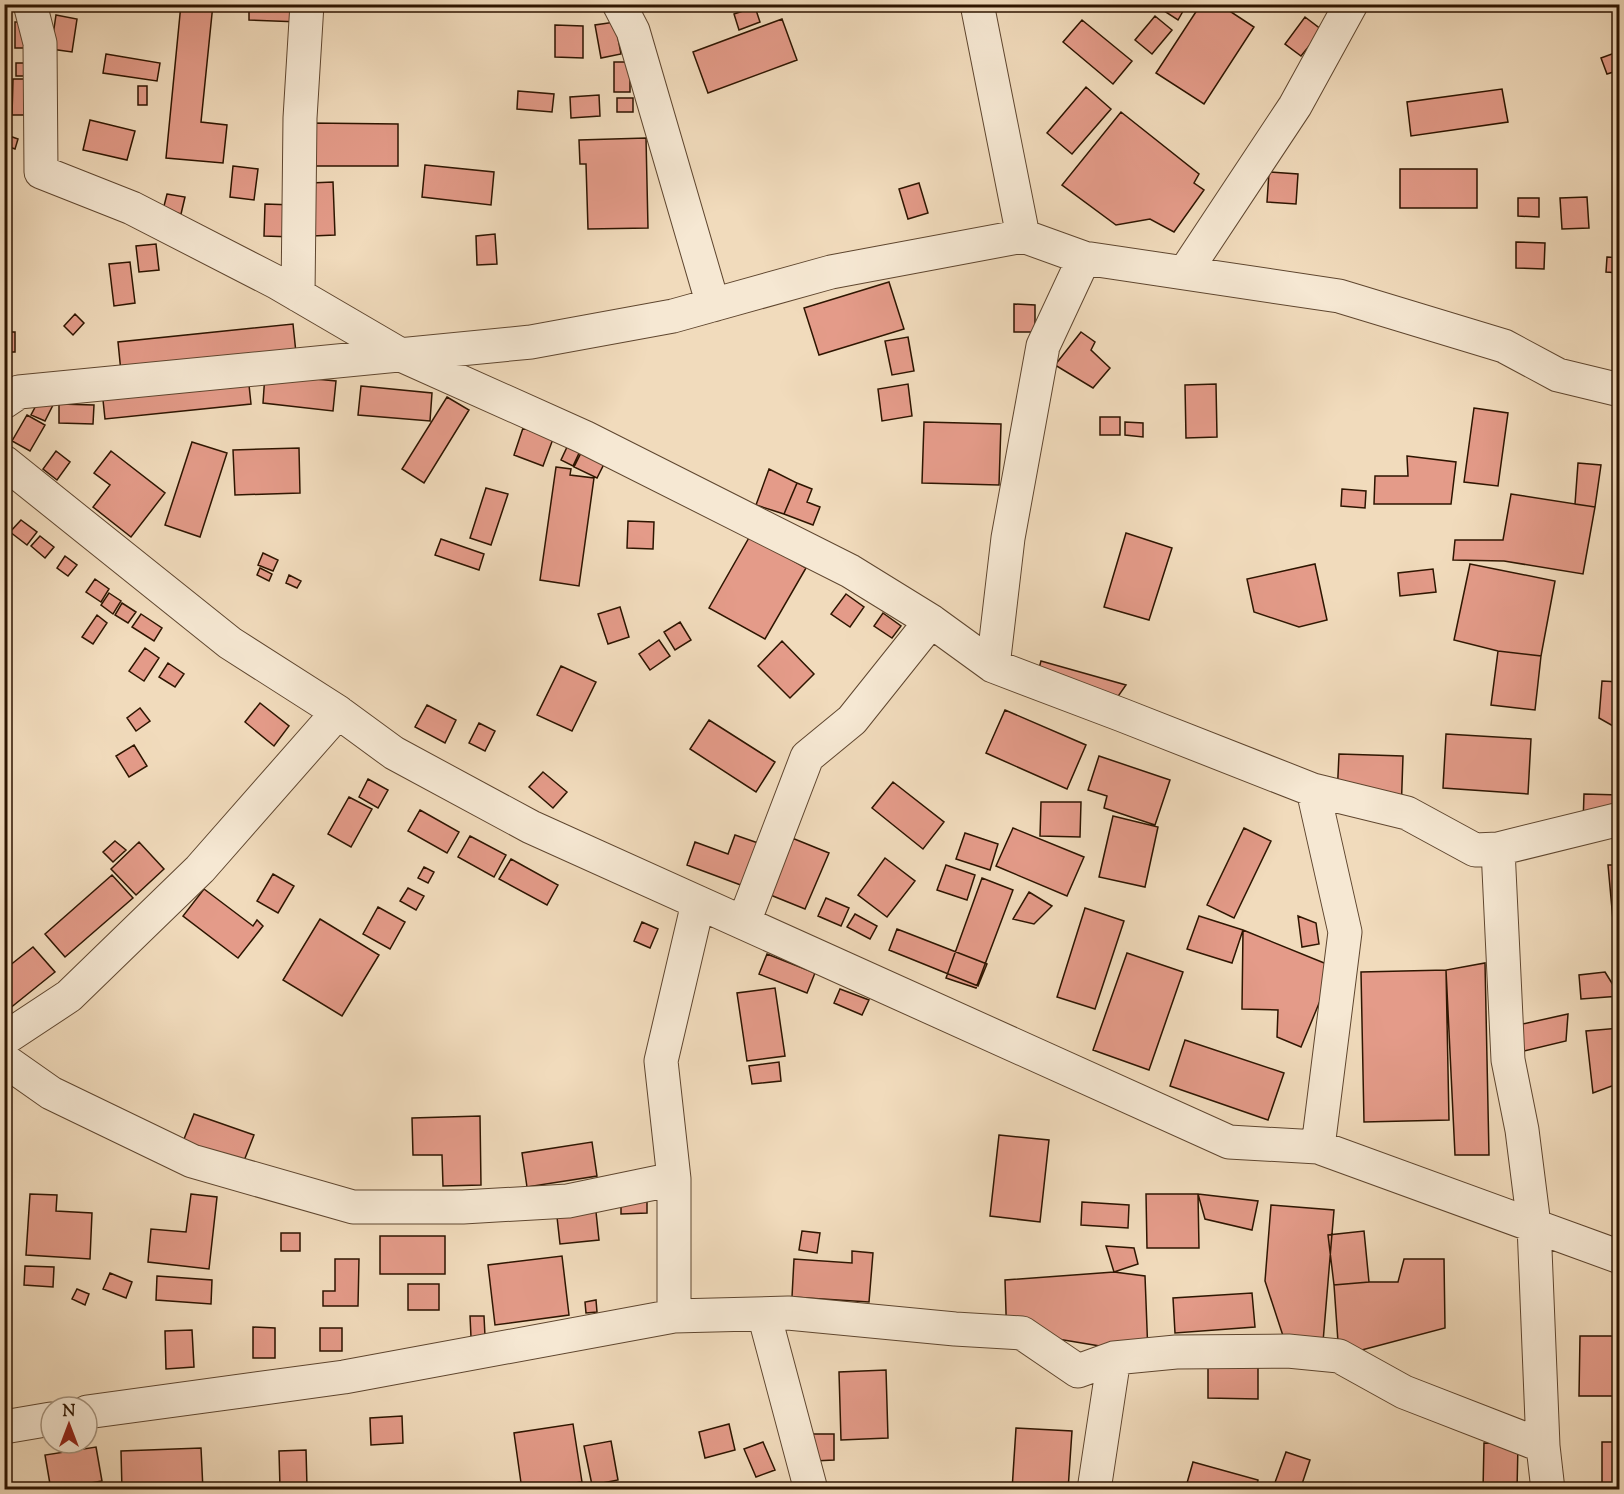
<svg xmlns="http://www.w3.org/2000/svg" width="1624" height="1494" viewBox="0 0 1624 1494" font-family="'Sorts Mill Goudy',serif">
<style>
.building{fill:#e49b89;stroke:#2e1500;stroke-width:1.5}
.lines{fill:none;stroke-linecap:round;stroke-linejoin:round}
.minor-casing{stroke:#5f462f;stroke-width:35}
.minor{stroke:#f6e8d3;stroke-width:33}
</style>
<rect width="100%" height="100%" fill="#f1dbbc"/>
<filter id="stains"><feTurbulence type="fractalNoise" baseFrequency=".00333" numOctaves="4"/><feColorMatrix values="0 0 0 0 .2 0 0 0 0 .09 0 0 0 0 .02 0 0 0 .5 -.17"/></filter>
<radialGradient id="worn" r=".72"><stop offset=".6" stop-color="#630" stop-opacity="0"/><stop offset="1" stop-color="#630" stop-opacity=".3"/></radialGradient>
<!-- building -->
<path class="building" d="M181,4H213L201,122L227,125L223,163L166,158Z
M249,4H300V22L249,20Z
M1163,4H1187L1178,20L1161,9Z
M1201,4H1219L1254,27L1204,104L1156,73Z
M755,7L760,22L739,30L734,14Z
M56,15L77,19L72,52L51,49Z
M1155,16L1172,30L1152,54L1135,40Z
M1305,17L1322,30L1301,56L1285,44Z
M782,19L797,60L708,93L693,52Z
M1082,20L1132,61L1113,84L1063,42Z
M15,22H25V48H15Z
M615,22L621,54L601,58L595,25Z
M555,25L583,26V58L555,57Z
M4,30H9V57H4Z
M1620,51V70L1607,74L1601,58Z
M106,54L160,63L157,81L103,73Z
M614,62H630V92H614Z
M16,63H30V76H16Z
M13,79H31V115H12Z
M4,82H10V105H4Z
M138,86H147V105H138Z
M1086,87L1111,109L1072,154L1047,133Z
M1502,89L1508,122L1411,136L1407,102Z
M518,91L554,94L552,112L517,109Z
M599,95L600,116L571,118L570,97Z
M617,98H633V112H617Z
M1121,112L1199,174L1194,183L1204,190L1174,232L1150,219L1116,225L1062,185Z
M90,120L135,131L127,160L83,150Z
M309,123L398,124V166H309Z
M4,134L18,139L15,149L4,145Z
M646,138L648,228L588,229L586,164H580L579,140Z
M425,165L494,172L491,205L422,197Z
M233,166L258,169L254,200L230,197Z
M1400,169H1477V208H1400Z
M1269,172L1298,174L1296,204L1267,202Z
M333,182L335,235L312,236L310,183Z
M919,183L928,213L908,219L899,189Z
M167,194L185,197L181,214L163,210Z
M1587,197L1589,228L1562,229L1560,198Z
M1518,198H1539V217L1518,216Z
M265,204L294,205V237L264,236Z
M495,234L497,264L477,265L476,236Z
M1516,242L1545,243L1544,269L1516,268Z
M156,244L159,270L139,272L136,246Z
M1607,257L1620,258V273L1606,272Z
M130,262L135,303L114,306L109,264Z
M889,282L904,329L819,355L804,308Z
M1014,304L1035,305V332H1014Z
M75,314L84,323L73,335L64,326Z
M293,324L296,353L121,372L118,342Z
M4,332H15V352H4Z
M1081,332L1095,342L1091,350L1110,368L1093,388L1055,365Z
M908,337L914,371L892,375L885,341Z
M265,374L336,381L333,411L263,403Z
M908,384L912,416L882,421L878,389Z
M1216,384L1217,437L1186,438L1185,385Z
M249,385L251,404L105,419L103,400Z
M361,386L432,393L430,421L358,415Z
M447,397L469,410L424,483L402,469Z
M40,398L53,405L45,421L31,415Z
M59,404L94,405L93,424L59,423Z
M1474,408L1508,413L1498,486L1464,482Z
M27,415L45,425L30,451L12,441Z
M1100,417H1120V435H1100Z
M924,422L1001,424L999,485L922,483Z
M1125,422L1143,423V437L1125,435Z
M523,428L553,439L543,466L514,455Z
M192,442L227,453L200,537L165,525Z
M568,445L580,451L573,466L561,460Z
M299,448L300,493L235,495L233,450Z
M56,451L70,462L57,480L43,469Z
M111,451L165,493L131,537L93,507L110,485L94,473Z
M582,451L605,462L597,478L574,467Z
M1407,456L1456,462L1451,504H1374L1375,476H1408Z
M1578,463L1601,465L1595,507L1575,504Z
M556,467L571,469L570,475L594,478L579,586L540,580Z
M769,469L797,483L784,514L756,505Z
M797,483L812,489L807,502L820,507L813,525L784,514Z
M486,488L508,494L491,545L470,538Z
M1342,489L1366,491L1365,508L1341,506Z
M1511,494L1595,507L1583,574L1504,561L1453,560L1455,540H1503Z
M21,520L37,532L27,545L10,532Z
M628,521L654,522L653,549L627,548Z
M1126,533L1172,548L1149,620L1104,607Z
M40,536L54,547L45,558L31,546Z
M750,536L806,568L765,639L709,608Z
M441,539L484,554L479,570L435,555Z
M263,553L278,560L273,571L258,565Z
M65,556L77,565L68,576L57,568Z
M1315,564L1327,620L1299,627L1254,612L1247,579Z
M1470,564L1555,581L1541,656L1498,651L1454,640Z
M260,568L272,574L269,581L257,575Z
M1433,569L1436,592L1400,596L1398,573Z
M289,575L301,581L297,588L286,583Z
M95,579L109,589L101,602L86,592Z
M109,593L121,601L113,614L101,605Z
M846,594L864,607L850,627L831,614Z
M122,603L136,612L128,623L115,615Z
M620,607L629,637L608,644L598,614Z
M883,613L901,626L892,638L874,626Z
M141,614L162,628L154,641L132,627Z
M97,615L107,623L93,644L82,637Z
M680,622L691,640L675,650L664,632Z
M659,640L670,656L650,670L639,654Z
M782,641L814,674L790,698L758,666Z
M145,648L159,658L144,681L129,671Z
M1498,651L1541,656L1535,710L1491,705Z
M1041,661L1126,685L1105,715L1032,694Z
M168,663L184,674L175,687L159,677Z
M561,666L596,682L572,731L537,715Z
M1602,681L1620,682V730L1599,718Z
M260,703L289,726L274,746L245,722Z
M427,705L456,720L445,743L415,727Z
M140,708L150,721L136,731L127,718Z
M1005,710L1086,745L1067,789L986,753Z
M709,720L775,762L756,792L690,749Z
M479,723L495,731L485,751L469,743Z
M1446,734L1531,739L1528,794L1443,788Z
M134,745L147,766L129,777L116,756Z
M1339,754L1403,756L1401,815L1337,797Z
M1099,756L1170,780L1155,825L1104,808L1107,796L1088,790Z
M543,772L567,792L553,808L529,787Z
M368,779L388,790L378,808L359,797Z
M893,782L944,822L923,849L872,808Z
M1584,794L1620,795V825L1583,824Z
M349,797L372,809L351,847L328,834Z
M1041,802H1081L1080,837L1040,836Z
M420,810L459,832L447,853L408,831Z
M1113,816L1158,827L1145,887L1099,877Z
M1013,828L1084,857L1067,896L996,866Z
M1244,828L1271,841L1234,918L1207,905Z
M965,833L998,844L990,870L956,859Z
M735,835L761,844L746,887L687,865L695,842L728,854Z
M470,836L506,855L494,877L458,857Z
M792,838L829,853L805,909L768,894Z
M115,841L126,850L113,862L103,852Z
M139,842L164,869L136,895L111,869Z
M885,858L915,881L887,917L858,895Z
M511,859L558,885L547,905L499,879Z
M946,865L975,875L967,900L937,890Z
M1608,865H1620V942H1615Z
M424,867L434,872L428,883L418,878Z
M273,874L294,886L278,913L257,901Z
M112,875L133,898L65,957L45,934Z
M982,878L1013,890L976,988L946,978Z
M408,888L424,896L416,910L400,901Z
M204,889L253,926L257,920L263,926L238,958L183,916Z
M1029,892L1052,906L1034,924L1013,919Z
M826,898L849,908L841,926L818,916Z
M378,907L405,922L390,949L363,934Z
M1085,908L1124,921L1095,1009L1057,997Z
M855,914L877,926L870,939L847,927Z
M1199,916L1243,930L1232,963L1187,949Z
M1298,916L1316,923L1319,944L1302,947Z
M320,919L379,955L342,1016L283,980Z
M642,922L658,929L650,948L634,941Z
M897,929L987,964L978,986L889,950Z
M1243,930L1334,967L1301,1047L1277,1037L1278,1010L1242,1009Z
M33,947L55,972L4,1013V970Z
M1127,953L1183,972L1149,1070L1093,1050Z
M767,954L815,973L807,993L759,974Z
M1485,963L1489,1155H1455L1446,970Z
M1446,970L1449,1120L1364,1122L1361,972Z
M1605,972L1620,996L1581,999L1579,975Z
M775,988L785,1056L747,1061L737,993Z
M840,989L869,1000L862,1015L834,1003Z
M1568,1014L1566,1041L1524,1051L1518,1025Z
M1620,1028V1083L1593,1093L1586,1031Z
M1185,1040L1284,1073L1268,1120L1170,1086Z
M779,1062L781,1081L752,1084L749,1066Z
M194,1114L254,1135L242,1166L182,1144Z
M480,1116L481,1185L443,1186L442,1155H413L412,1118Z
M999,1135L1049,1140L1040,1222L990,1216Z
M592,1142L597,1176L527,1187L522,1153Z
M30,1194L57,1195L56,1211L92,1213L90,1259L26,1255Z
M191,1194L217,1197L209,1269L148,1262L151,1229L186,1232Z
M1146,1194H1198L1199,1248H1147Z
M1198,1194L1258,1201L1252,1230L1205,1219Z
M621,1197H647V1213L621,1214Z
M1082,1202L1129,1205L1128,1228L1081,1225Z
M1271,1205L1334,1210L1322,1354L1288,1351L1265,1281Z
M596,1212L599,1240L560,1244L557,1217Z
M802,1231L820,1233L817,1253L799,1250Z
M1364,1231L1369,1282L1334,1285L1328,1235Z
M281,1233H300V1251H281Z
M380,1236H445V1274H380Z
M1106,1246L1134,1248L1138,1264L1114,1272Z
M852,1251L873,1253L869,1302L792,1297L794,1259L852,1263Z
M562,1256L569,1315L495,1325L488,1265Z
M335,1259H359L358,1306H323V1291H335Z
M1404,1259H1444L1445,1328L1339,1356L1334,1285L1369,1282H1398Z
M25,1266L54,1267L53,1287L24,1285Z
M1114,1272L1145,1276L1148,1354L1022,1333L1007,1345L1005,1280Z
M110,1273L132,1282L126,1298L103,1289Z
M157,1276L212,1280L211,1304L156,1300Z
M408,1284H439V1310H408Z
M77,1289L89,1294L85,1305L72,1299Z
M1252,1293L1255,1327L1175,1333L1173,1298Z
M596,1300L597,1312L586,1313L585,1302Z
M4,1309H9L7,1340H4Z
M470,1316H484L485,1336L471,1337Z
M253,1327L275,1328V1358H253Z
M320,1328H342V1351H320Z
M192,1330L194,1367L166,1369L165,1331Z
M1580,1336H1620V1396H1579Z
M1208,1367H1258V1399L1208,1398Z
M886,1370L888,1438L841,1440L839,1372Z
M402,1416L403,1443L371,1445L370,1418Z
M573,1424L582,1482L522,1490L514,1433Z
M729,1424L735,1450L705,1458L699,1432Z
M1016,1428L1072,1431L1068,1490H1012Z
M812,1434H834V1460L814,1461Z
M611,1441L618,1480L592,1485L584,1446Z
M763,1442L775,1470L756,1477L744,1449Z
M1602,1442H1620V1490H1602Z
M1484,1443L1518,1444L1517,1490H1483Z
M96,1447L102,1481L51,1490L45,1455Z
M201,1448L203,1490H122L121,1451Z
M306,1450L307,1487L280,1488L279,1451Z
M1286,1452L1310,1460L1300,1490L1273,1488Z
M1193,1462L1258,1480L1256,1490H1185Z
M439,1483L474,1485V1490H439Z"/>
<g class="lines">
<defs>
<path id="minor" d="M30,4L40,43L41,172L132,208L276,282L401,355L584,437L850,571L931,621L993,666L1122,715L1313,790L1407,813L1475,850L1498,849L1620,819
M619,4L633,31L713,305
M977,4L1023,236
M1185,272L1295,106L1351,4
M298,295L300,118L307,4
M4,402L19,392L531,342L673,316L831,272L1023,236L1084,258L1339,296L1504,346L1558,375L1620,390
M4,462L230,643L338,712L394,753L531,827L1229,1142L1318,1147L1620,1257
M993,666L1008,538L1043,346L1084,258
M1313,790L1345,932L1318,1147
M1498,849L1508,1060L1522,1130L1534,1225L1543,1446L1548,1490
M744,922L807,757L852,720L931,621
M4,1039L69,996L200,869L338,712
M4,1060L51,1093L192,1161L353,1207H463L568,1201L674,1179
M764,1314L811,1490
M674,1316L788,1313L955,1329L1022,1333L1078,1371L1114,1358L1176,1352L1288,1351L1339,1356L1404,1392L1543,1446
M87,1412L344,1377L674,1316V1179L661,1061L698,903
M4,1427L51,1419
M1094,1490L1114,1358"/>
</defs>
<!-- minor casing -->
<use href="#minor" class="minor-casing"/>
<!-- minor -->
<use href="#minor" class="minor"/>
</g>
<!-- margin -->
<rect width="1624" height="1494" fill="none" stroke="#f1dbbc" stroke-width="24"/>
<rect x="6" y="6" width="1612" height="1482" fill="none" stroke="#2e1500" stroke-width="3"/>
<rect x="12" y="12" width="1600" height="1470" fill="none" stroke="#2e1500" stroke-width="1.5"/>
<!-- north arrow -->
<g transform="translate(69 1425)"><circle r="28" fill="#f6e8d3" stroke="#a6947f" stroke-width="1.5"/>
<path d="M0-4.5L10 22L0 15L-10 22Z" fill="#8f2418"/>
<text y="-9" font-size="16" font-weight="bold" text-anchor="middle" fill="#2e1500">N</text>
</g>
<rect width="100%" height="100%" filter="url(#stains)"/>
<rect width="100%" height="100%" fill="url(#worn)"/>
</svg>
